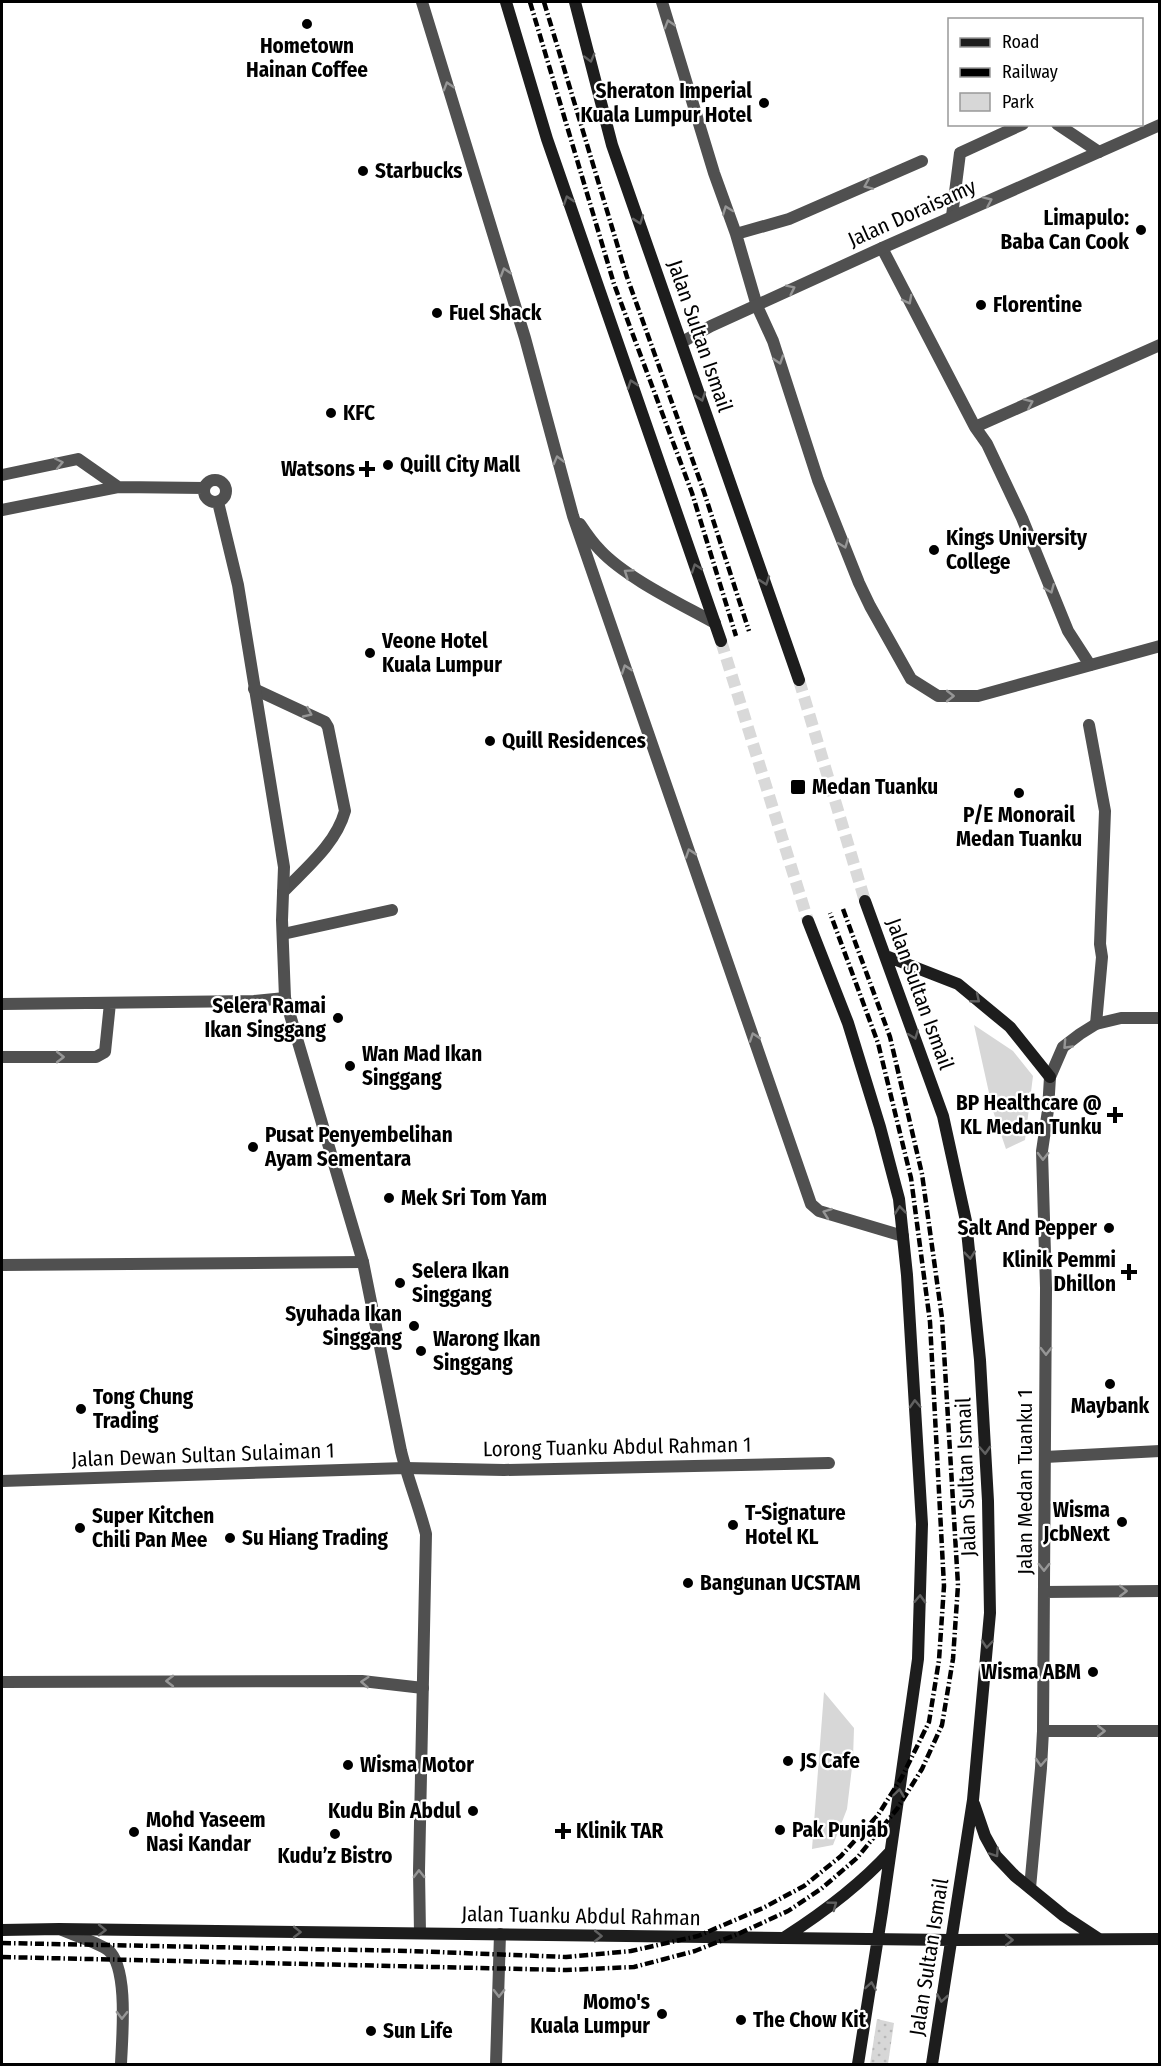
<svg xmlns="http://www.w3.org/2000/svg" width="1161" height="2066" viewBox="0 0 1161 2066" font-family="'Fira Sans Condensed',sans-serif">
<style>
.grass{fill:url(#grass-dots)}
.park{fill:#d7d7d7}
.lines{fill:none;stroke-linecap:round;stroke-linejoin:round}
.secondary-tunnel{stroke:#d9d9d9;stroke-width:12;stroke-dasharray:12 6;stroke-linecap:butt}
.lane{stroke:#505050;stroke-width:12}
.street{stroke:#505050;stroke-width:12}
.secondary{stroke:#1d1d1d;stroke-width:12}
.rail{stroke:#000;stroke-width:4.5;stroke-dasharray:9 3 1.5 3;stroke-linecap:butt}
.oneway{stroke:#969696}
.oneway2{stroke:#616161}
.poi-dot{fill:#000;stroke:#fff;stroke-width:2}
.labels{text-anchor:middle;stroke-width:4.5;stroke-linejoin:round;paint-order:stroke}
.poi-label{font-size:21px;font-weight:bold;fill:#000;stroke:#fff;text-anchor:start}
.street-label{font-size:21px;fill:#000;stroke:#fff}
</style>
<defs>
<pattern id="grass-dots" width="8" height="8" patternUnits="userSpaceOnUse" patternTransform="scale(1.5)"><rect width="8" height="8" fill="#d7d7d7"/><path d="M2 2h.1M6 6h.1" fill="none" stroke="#b7b7b7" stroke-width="1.8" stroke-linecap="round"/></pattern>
</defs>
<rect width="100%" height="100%" fill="#fff"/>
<!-- grass -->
<path class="grass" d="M877,2019L894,2023L888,2064H870Z"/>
<!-- park -->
<path class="park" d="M974,1025L1013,1051L1033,1076L1025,1140L1006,1149L993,1111Z
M824,1692L854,1728L853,1759L847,1809L833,1845L812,1849Z"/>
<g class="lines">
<!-- secondary-tunnel -->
<path class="secondary-tunnel" d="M721,641L808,921
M799,680L865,901"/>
<!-- lane -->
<path class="lane" d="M422,2L525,338L573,516L811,1204L819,1211L903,1236
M662,2L714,173L736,234L757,306
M1057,124L1099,152
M952,216L960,153L1023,124
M736,234L789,219L922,161
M882,248L975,427L987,444L1022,518L1068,631L1090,665
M975,427L1160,345
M580,524C586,533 592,542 600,550C626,578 681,604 715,623
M254,689L325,722L328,727L345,811C336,844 306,868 283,892
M1089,725L1105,811L1100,944L1102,957L1096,1024
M283,934L392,910
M2,1004L254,1001L285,998
M2,1057H96L105,1052L110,1003
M2,1265L363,1262
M1045,1457L1160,1451
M405,1468L504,1470L829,1463
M2,1682L362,1681L423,1688
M1043,1731H1160
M60,1929C72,1935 99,1943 108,1950C129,1967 122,2038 121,2064
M496,2064L500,1934"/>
<!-- street -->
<path class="street" d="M757,306L773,341L818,480L859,583L870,606L911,679L938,696H978L1160,646
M682,342L711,326L882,248L1160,125
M2,475L78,459L118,487
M204 491a11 11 0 1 1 22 0a11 11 0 1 1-22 0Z
M218,502L238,585L284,867L282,920L285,998L363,1262L401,1451C408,1480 419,1506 426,1534L419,1871L420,1933
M2,510L118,487L204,488
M2,1481L405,1468
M1044,1592L1160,1591
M1030,1888L1041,1768L1043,1731L1046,1288L1042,1151L1048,1110L1050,1077L1063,1047L1080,1034L1096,1024L1121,1018H1160"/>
<!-- secondary -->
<path class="secondary" d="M506,2L547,139L721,641
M575,2L612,145L799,680
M865,901L943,1116L966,1221L980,1360L988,1501L990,1613L973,1800L932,2064
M808,921L848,1023L880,1127L899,1199L907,1275L922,1524L918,1659L882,1912L858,2064
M886,956L958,984L1010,1027L1050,1077
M974,1804L985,1836L996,1856L1015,1876L1064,1916L1099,1939
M2,1930L59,1929L951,1940L1160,1939
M785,1937C824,1912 859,1886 890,1852"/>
<!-- rail -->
<path class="rail" d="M530,2L614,284L692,493L736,636
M544,2L627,277L704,492L749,631
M2,1943L411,1951L566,1957L631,1951L698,1936L763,1908L804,1886L841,1856L878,1815L902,1777L929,1722L939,1660L944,1586L930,1322L911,1178L878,1043L830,913
M2,1957L566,1970L634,1967L695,1951L738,1934L788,1911L821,1889L857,1858L897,1809L922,1769L942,1725L953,1659L958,1585L942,1318L922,1174L890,1037L843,909"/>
</g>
<!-- one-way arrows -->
<defs><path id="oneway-chevron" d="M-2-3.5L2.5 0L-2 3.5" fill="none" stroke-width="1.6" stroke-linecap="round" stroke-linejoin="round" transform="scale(1.5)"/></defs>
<g class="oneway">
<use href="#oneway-chevron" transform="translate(669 24) rotate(-107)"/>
<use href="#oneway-chevron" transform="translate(448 86) rotate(-107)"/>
<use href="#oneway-chevron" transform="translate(868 185) rotate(157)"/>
<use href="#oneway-chevron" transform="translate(988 201) rotate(-24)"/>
<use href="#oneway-chevron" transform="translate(727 210) rotate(-110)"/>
<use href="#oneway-chevron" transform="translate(505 272) rotate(-107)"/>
<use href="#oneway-chevron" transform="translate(791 289) rotate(-26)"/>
<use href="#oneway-chevron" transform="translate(908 300) rotate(62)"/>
<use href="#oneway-chevron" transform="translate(779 360) rotate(72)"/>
<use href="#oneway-chevron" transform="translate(1029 403) rotate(-24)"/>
<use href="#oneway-chevron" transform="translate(558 460) rotate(-105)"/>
<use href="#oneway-chevron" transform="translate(59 463) rotate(-12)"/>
<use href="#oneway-chevron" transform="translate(844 544) rotate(69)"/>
<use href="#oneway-chevron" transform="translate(628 573) rotate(-146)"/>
<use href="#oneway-chevron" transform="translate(1050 589) rotate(67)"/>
<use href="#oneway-chevron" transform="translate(626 669) rotate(-109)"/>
<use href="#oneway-chevron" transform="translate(950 696)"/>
<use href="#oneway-chevron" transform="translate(308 713) rotate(25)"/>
<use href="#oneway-chevron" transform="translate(690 853) rotate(-109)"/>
<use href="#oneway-chevron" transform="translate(754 1037) rotate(-109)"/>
<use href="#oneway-chevron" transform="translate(1067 1045) rotate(133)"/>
<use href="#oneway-chevron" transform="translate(60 1057)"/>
<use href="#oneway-chevron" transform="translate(1043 1156) rotate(91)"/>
<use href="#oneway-chevron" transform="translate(827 1213) rotate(-160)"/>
<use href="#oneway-chevron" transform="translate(1046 1351) rotate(90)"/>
<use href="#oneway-chevron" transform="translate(1044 1567) rotate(90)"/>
<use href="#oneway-chevron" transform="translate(1123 1591)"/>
<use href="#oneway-chevron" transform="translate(170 1681) rotate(180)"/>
<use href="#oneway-chevron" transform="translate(365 1682) rotate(-176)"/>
<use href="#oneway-chevron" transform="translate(1101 1731)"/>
<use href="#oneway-chevron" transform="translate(1041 1762) rotate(93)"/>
<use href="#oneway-chevron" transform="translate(419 1874) rotate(-91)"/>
<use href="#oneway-chevron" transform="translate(499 1993) rotate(91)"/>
<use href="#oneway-chevron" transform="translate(122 2015) rotate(91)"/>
</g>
<g class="oneway2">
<use href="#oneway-chevron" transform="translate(590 58) rotate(75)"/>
<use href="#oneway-chevron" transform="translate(568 200) rotate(-109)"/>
<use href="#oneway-chevron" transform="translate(639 220) rotate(71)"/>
<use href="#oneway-chevron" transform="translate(632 384) rotate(-109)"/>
<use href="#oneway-chevron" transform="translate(701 397) rotate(71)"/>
<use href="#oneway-chevron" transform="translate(696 568) rotate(-109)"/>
<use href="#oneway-chevron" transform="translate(765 581) rotate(71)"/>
<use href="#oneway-chevron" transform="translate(976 999) rotate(39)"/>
<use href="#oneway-chevron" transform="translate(914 1035) rotate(70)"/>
<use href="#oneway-chevron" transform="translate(900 1210) rotate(-96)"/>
<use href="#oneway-chevron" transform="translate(970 1255) rotate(84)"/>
<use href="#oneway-chevron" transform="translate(915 1404) rotate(-93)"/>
<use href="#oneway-chevron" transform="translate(985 1450) rotate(87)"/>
<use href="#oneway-chevron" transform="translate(920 1599) rotate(-88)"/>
<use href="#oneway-chevron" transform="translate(987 1644) rotate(95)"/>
<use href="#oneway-chevron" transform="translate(899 1793) rotate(-82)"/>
<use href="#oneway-chevron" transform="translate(995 1853) rotate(56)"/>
<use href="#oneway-chevron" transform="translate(833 1905) rotate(-37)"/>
<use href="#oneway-chevron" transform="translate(102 1930) rotate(1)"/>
<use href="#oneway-chevron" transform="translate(297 1932) rotate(1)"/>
<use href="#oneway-chevron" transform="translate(598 1936) rotate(1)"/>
<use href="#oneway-chevron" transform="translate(1009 1940)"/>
<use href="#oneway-chevron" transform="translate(871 1986) rotate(-81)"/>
<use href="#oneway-chevron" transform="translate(942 1998) rotate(99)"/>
</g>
<!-- markers -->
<g class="poi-dot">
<circle cx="307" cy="24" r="6"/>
<circle cx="764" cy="103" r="6"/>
<circle cx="363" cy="171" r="6"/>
<circle cx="1141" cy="230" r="6"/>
<circle cx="981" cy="305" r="6"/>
<circle cx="437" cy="313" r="6"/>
<circle cx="331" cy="413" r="6"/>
<circle cx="388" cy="465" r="6"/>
<path d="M364 460h6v6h6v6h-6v6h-6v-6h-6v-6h6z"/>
<circle cx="934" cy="550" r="6"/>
<circle cx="370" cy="653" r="6"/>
<circle cx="490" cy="741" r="6"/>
<rect x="790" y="779" width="16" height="16" rx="3"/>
<circle cx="1019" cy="793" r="6"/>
<circle cx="338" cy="1018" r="6"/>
<circle cx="350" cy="1066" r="6"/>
<path d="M1112 1106h6v6h6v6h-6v6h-6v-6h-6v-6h6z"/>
<circle cx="253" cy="1147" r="6"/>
<circle cx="389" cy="1198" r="6"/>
<circle cx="1109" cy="1228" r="6"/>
<path d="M1126 1263h6v6h6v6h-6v6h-6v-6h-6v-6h6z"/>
<circle cx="400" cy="1283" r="6"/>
<circle cx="414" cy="1326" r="6"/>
<circle cx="421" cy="1351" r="6"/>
<circle cx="1110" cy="1384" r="6"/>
<circle cx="81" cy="1409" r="6"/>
<circle cx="1122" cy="1522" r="6"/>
<circle cx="733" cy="1525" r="6"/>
<circle cx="80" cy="1528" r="6"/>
<circle cx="230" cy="1538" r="6"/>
<circle cx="688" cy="1583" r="6"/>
<circle cx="1093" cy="1672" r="6"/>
<circle cx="788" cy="1761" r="6"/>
<circle cx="348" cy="1765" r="6"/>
<circle cx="473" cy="1811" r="6"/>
<circle cx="780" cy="1830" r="6"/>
<path d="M560 1822h6v6h6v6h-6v6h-6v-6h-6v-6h6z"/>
<circle cx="134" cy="1832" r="6"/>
<circle cx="335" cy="1834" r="6"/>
<circle cx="662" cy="2014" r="6"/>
<circle cx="741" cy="2020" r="6"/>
<circle cx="371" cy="2031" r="6"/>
</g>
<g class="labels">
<!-- poi labels -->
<g class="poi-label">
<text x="307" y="53" text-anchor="middle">Hometown<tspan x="307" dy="24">Hainan Coffee</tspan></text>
<text x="752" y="98" text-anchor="end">Sheraton Imperial<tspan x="752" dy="24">Kuala Lumpur Hotel</tspan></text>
<text x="375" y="178">Starbucks</text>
<text x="1129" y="225" text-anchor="end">Limapulo:<tspan x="1129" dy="24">Baba Can Cook</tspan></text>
<text x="993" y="312">Florentine</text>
<text x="449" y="320">Fuel Shack</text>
<text x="343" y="420">KFC</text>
<text x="400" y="472">Quill City Mall</text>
<text x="355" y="476" text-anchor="end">Watsons</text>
<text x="946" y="545">Kings University<tspan x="946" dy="24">College</tspan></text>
<text x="382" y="648">Veone Hotel<tspan x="382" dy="24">Kuala Lumpur</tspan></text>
<text x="502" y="748">Quill Residences</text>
<text x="812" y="794">Medan Tuanku</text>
<text x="1019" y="822" text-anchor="middle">P/E Monorail<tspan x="1019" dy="24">Medan Tuanku</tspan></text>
<text x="326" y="1013" text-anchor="end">Selera Ramai<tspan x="326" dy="24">Ikan Singgang</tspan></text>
<text x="362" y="1061">Wan Mad Ikan<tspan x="362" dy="24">Singgang</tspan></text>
<text x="1102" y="1110" text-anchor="end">BP Healthcare @<tspan x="1102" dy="24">KL Medan Tunku</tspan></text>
<text x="265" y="1142">Pusat Penyembelihan<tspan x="265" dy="24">Ayam Sementara</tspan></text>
<text x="401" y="1205">Mek Sri Tom Yam</text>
<text x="1097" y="1235" text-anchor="end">Salt And Pepper</text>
<text x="1116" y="1267" text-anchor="end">Klinik Pemmi<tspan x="1116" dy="24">Dhillon</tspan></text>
<text x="412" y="1278">Selera Ikan<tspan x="412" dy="24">Singgang</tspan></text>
<text x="402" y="1321" text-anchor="end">Syuhada Ikan<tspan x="402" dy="24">Singgang</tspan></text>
<text x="433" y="1346">Warong Ikan<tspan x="433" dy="24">Singgang</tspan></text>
<text x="93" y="1404">Tong Chung<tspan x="93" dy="24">Trading</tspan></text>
<text x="1110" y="1413" text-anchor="middle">Maybank</text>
<text x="1110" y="1517" text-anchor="end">Wisma<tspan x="1110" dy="24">JcbNext</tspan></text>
<text x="745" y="1520">T-Signature<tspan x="745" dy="24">Hotel KL</tspan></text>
<text x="92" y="1523">Super Kitchen<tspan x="92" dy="24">Chili Pan Mee</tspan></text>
<text x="242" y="1545">Su Hiang Trading</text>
<text x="700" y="1590">Bangunan UCSTAM</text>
<text x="1081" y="1679" text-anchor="end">Wisma ABM</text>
<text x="800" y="1768">JS Cafe</text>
<text x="360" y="1772">Wisma Motor</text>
<text x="461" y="1818" text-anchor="end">Kudu Bin Abdul</text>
<text x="146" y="1827">Mohd Yaseem<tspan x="146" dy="24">Nasi Kandar</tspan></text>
<text x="792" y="1837">Pak Punjab</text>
<text x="576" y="1838">Klinik TAR</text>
<text x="335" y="1863" text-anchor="middle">Kudu’z Bistro</text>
<text x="650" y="2009" text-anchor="end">Momo's<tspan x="650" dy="24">Kuala Lumpur</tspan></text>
<text x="753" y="2027">The Chow Kit</text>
<text x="383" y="2038">Sun Life</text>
</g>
<!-- street labels -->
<g class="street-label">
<text transform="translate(912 213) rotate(-24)" y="7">Jalan Doraisamy</text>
<text transform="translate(700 336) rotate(71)" y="7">Jalan Sultan Ismail</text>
<text transform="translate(920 994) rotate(70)" y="7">Jalan Sultan Ismail</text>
<text transform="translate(617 1447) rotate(-1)" y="7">Lorong Tuanku Abdul Rahman 1</text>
<text transform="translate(203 1455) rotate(-2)" y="7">Jalan Dewan Sultan Sulaiman 1</text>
<text transform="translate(966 1477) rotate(-92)" y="7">Jalan Sultan Ismail</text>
<text transform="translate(1025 1482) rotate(-90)" y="7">Jalan Medan Tuanku 1</text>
<text transform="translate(581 1916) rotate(1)" y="7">Jalan Tuanku Abdul Rahman</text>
<text transform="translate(929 1957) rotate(-81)" y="7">Jalan Sultan Ismail</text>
</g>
</g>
<!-- border -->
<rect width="1161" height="2066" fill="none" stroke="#000000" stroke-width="6"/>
<!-- legend -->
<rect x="948" y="18" width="195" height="108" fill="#ffffff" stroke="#999999" stroke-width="1.5"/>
<rect x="960" y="38" width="30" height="9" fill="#1d1d1d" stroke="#999999" stroke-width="1.5"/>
<text x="1002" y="48" font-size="18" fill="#000000">Road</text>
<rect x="960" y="68" width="30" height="9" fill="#000000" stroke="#999999" stroke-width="1.5"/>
<text x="1002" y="78" font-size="18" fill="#000000">Railway</text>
<rect x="960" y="93" width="30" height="18" fill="#d7d7d7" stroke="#999999" stroke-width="1.5"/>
<text x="1002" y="108" font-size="18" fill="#000000">Park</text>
</svg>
